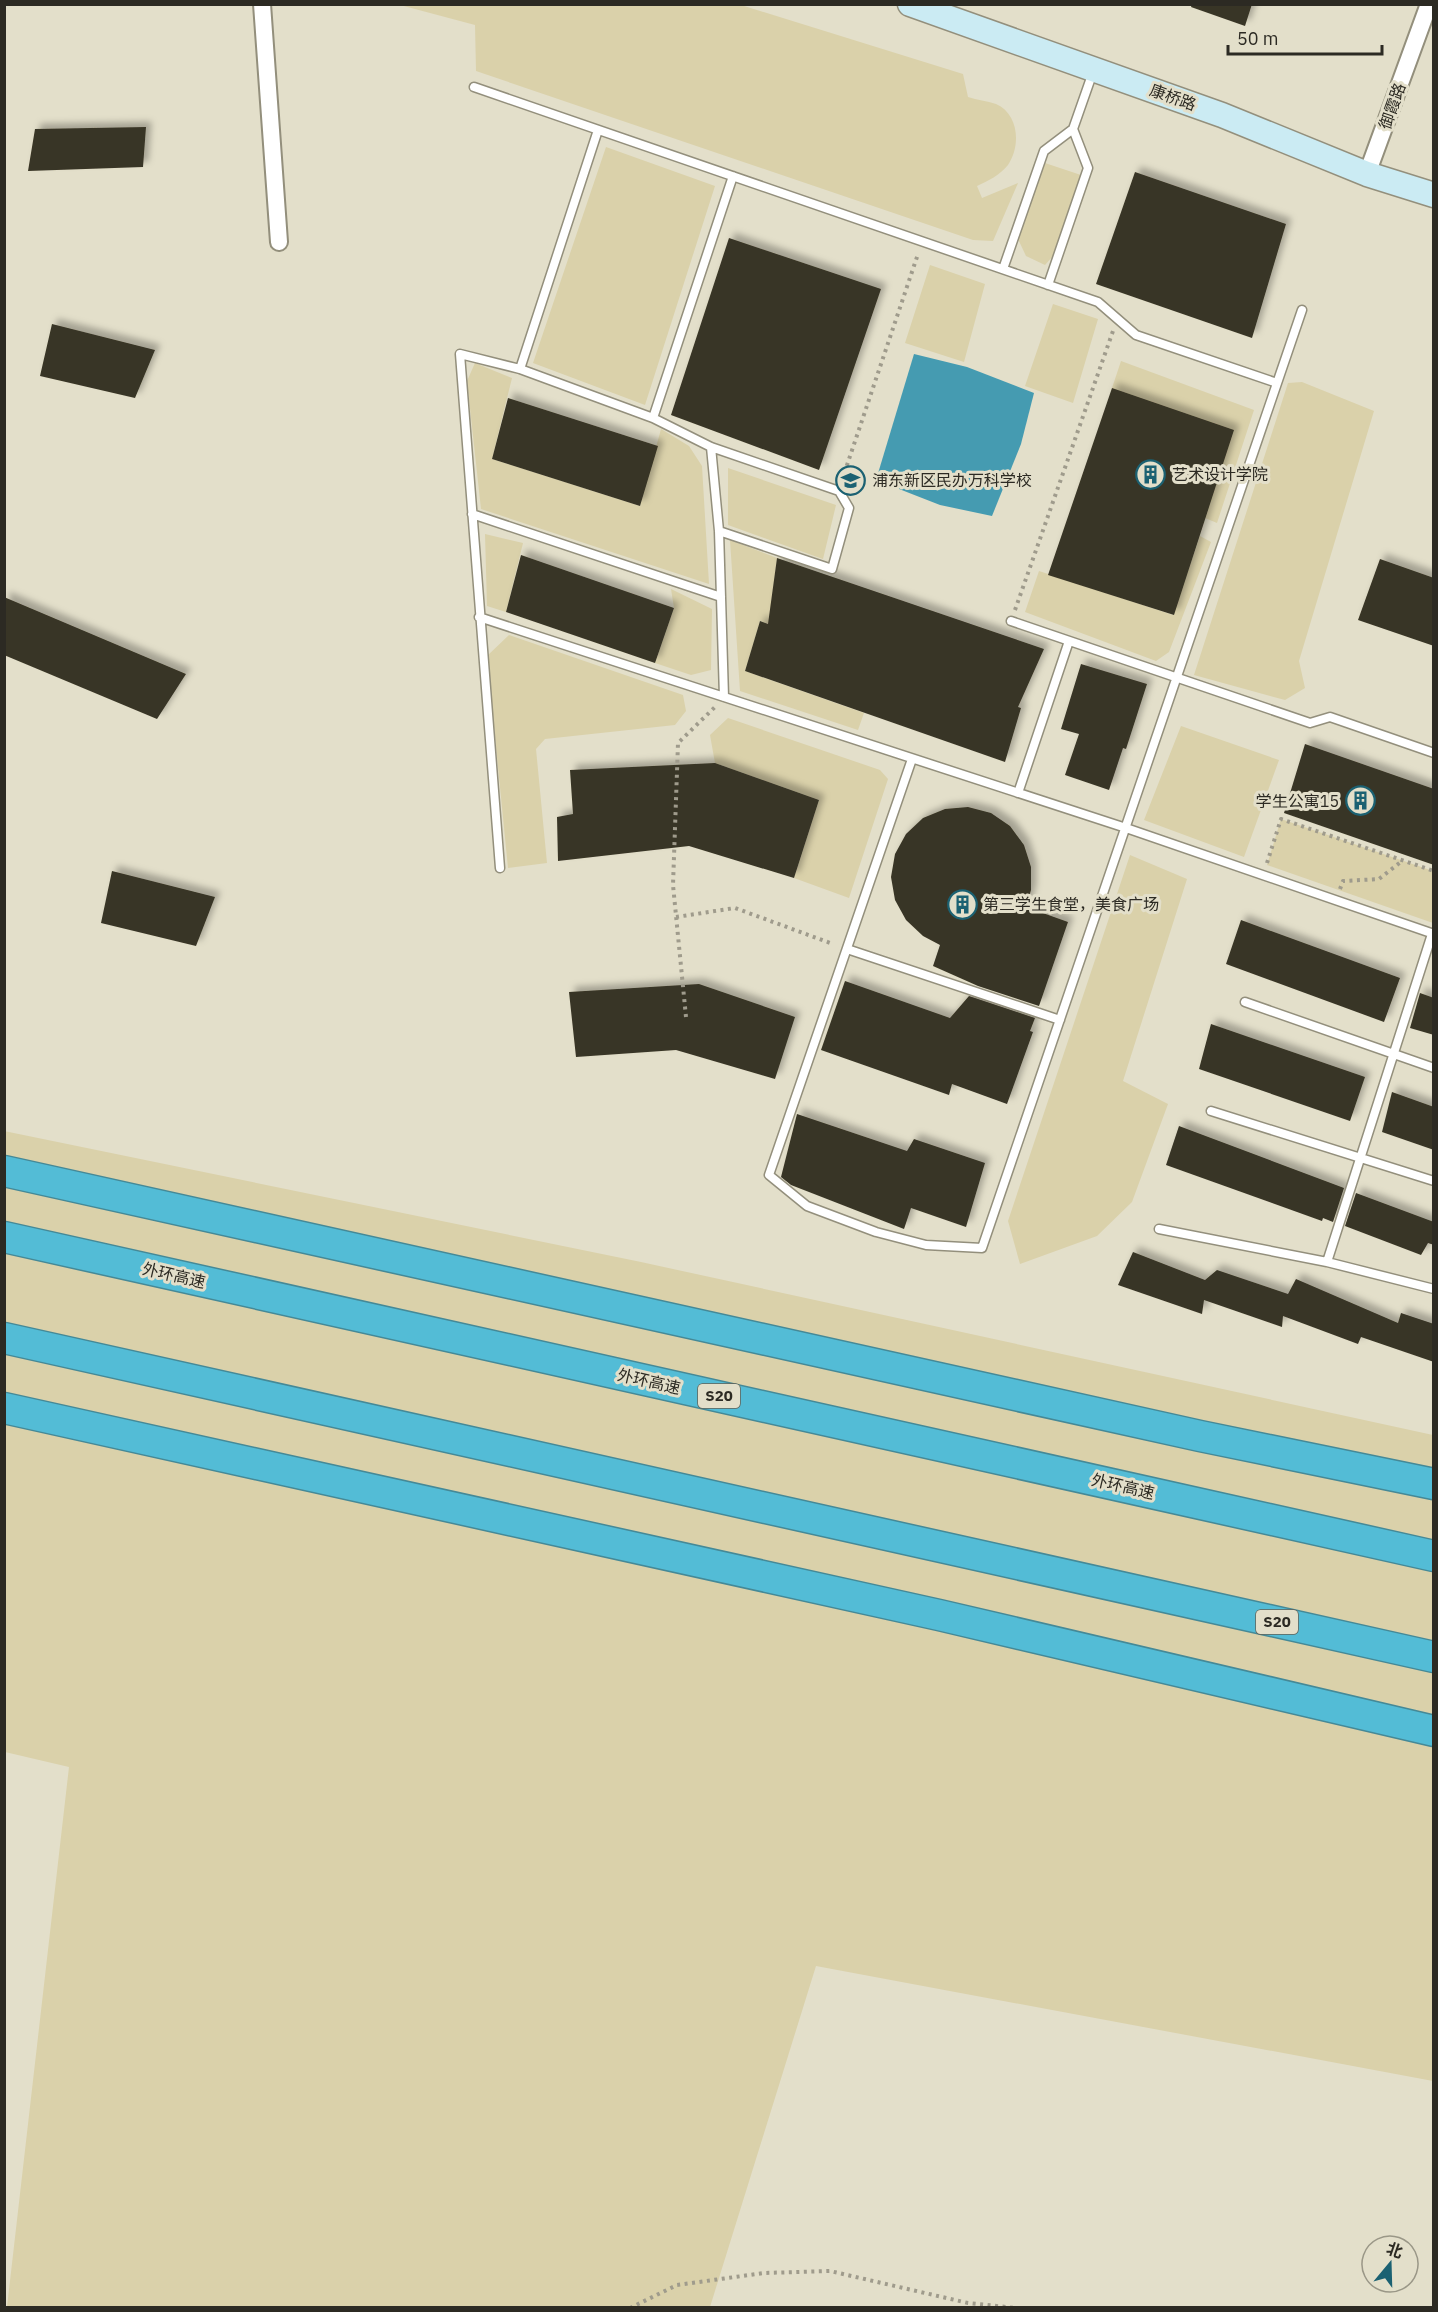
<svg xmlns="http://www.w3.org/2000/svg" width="1438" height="2312" viewBox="0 0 1438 2312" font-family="'IBM Plex Sans','Noto Sans SC',sans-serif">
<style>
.green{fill:#dad1aa}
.water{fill:#459bb1}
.building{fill:#393525;filter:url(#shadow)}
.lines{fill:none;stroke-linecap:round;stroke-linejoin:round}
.lane-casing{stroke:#938f7c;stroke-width:11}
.street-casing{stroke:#938f7c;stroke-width:20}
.secondary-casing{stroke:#938f7c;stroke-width:27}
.highway-casing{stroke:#458997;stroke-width:33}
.path{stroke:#9f9b8c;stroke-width:4;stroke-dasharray:3 4.5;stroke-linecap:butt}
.lane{stroke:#fff;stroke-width:8}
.street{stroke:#fff;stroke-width:16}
.secondary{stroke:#cbebf3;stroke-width:24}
.highway{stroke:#53bcd6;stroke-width:30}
.labels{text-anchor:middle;stroke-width:6;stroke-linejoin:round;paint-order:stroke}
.shield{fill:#e3dfca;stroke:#636055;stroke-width:1.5}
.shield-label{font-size:15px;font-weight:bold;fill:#2c2a23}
.street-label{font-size:16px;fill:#2c2a23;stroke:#e3dfca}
.poi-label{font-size:16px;fill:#2c2a23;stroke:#e3dfca;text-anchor:start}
</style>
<defs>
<filter id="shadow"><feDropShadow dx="5.5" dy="-5.5" stdDeviation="3" flood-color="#0004"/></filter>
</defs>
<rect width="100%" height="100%" fill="#e3dfca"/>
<!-- green -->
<path class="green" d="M400,5H741L963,74L968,97C977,100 987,101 996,104C1019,114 1021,146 1008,165C1000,175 988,181 977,186L982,198L1018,183L993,241L973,240L476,71L475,25Z
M606,147L715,186L645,405L533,363Z
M1045,163L1081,175L1053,256L1045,265L1026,256L1018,239Z
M930,265L985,284L964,362L905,343Z
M1053,304L1098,319L1073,403L1025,386Z
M1121,361L1254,410L1217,523L1205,518L1112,388Z
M475,363L512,378L492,459L640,506L661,429L689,446L702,466L709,584L481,509L467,381Z
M1302,382L1374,411L1299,661L1305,688L1285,700L1194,675L1288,383Z
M728,468L836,505L823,559L728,525Z
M485,534L523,543L506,612L487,606Z
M1200,536L1211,542L1169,652L1156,661L1025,612L1039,571L1173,615Z
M730,540L777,558L771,605L784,629L760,621L745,671L864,713L858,730L740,691Z
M671,589L712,609L711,670L691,675L655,663L674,608Z
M509,635L683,695L686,711L675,725L545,739L536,749L547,863L508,868L487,656Z
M728,718L880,770L888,779L849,898L794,878L819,800L715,763L710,735Z
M1181,726L1279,760L1244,857L1144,820Z
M1281,819L1433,871V923L1267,865Z
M1130,855L1187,879L1123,1081L1168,1104L1132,1202L1097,1236L1020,1264L1008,1221Z
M4,1131L641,1262L1433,1435V2081L816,1966L710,2307H7L69,1767L5,1752Z"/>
<!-- water -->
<path class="water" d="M914,354L967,367L1034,393L1021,444L992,516L940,505L876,480Z"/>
<!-- building -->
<path class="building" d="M1192,4H1252L1245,26L1191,7Z
M146,127L143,167L28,171L35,129Z
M1135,172L1286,224L1252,338L1096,284Z
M729,238L881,289L819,470L671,415Z
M52,324L155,350L135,398L40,376Z
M1112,388L1234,430L1174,615L1048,575Z
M508,398L658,446L640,506L492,459Z
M521,555L674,608L655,663L506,612Z
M777,558L1044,649L1018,707L1021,708L1005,762L745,671L760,621L768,624Z
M1380,559L1434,578V646L1358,620Z
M4,597L186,674L157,719L4,655Z
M1081,664L1147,684L1126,749L1123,748L1109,790L1065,775L1079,734L1061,729Z
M1305,744L1434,789V865L1284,813Z
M715,763L819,800L794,878L689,846L558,861L557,817L573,814L570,770Z
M968,807L991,813L1010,826L1024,845L1031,867V890L1026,907L1068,922L1039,1006L978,986L933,966L940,945L923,936L906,920L895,900L891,877L895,854L906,834L923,818L945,809Z
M112,871L215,897L196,946L101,923Z
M1241,920L1400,978L1384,1022L1226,964Z
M845,981L950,1018L969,996L1035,1018L1030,1031L1033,1032L1007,1104L952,1084L949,1095L821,1050Z
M699,984L795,1017L775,1079L676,1050L576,1057L569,992Z
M1420,993L1434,998V1035L1410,1028Z
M1211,1024L1365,1077L1350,1121L1199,1069Z
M1392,1092L1434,1107V1150L1382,1132Z
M797,1114L907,1151L914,1139L985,1163L966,1227L911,1208L904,1229L791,1185L781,1177Z
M1179,1126L1344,1188L1333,1222L1323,1218L1322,1221L1166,1165Z
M1356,1193L1434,1222V1245L1428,1243L1421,1255L1345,1226Z
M1133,1252L1205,1280L1217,1270L1288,1294L1296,1279L1398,1323L1401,1313L1434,1324V1362L1361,1337L1358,1344L1283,1316L1282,1327L1204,1300L1202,1314L1118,1285Z"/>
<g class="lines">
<defs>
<path id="lane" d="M474,87L1098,302L1136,335L1277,383
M1003,269L1044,151L1073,129L1093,72
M1048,285L1088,168L1073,129
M520,369L598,130
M653,418L733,176
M711,447L719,531L724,697
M472,514L721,597
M479,617L1126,828L1434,934
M1011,621L1310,723L1330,717L1434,753
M912,759L769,1175L807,1206L876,1232L926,1245L982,1248L1302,310
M1018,793L1069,641
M500,868L460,354L520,369L653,418L711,447L839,491L849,508L832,569L719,531
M847,949L1060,1020
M1245,1002L1434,1068
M1211,1111L1434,1181
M1159,1229L1327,1262L1434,1289
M1327,1262L1432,934"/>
<path id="street" d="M262,4L279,242
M1367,174L1429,4"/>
<path id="secondary" d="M910,4L1222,115L1367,174L1434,195"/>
<path id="highway" d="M4,1171L1200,1436L1434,1484
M4,1237L1434,1556
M4,1338L1434,1657
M4,1408L939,1615L1434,1731"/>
</defs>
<!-- lane casing -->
<use href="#lane" class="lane-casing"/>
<!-- street casing -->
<use href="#street" class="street-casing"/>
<!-- secondary casing -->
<use href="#secondary" class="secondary-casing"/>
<!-- highway casing -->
<use href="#highway" class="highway-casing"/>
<!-- path -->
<path class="path" d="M842,480L918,254
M1015,610L1113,331
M1267,863L1281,819L1434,871
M1340,889L1343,881L1379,879L1402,861
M676,917L735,908L833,944
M686,1017L673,885L678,743L715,707
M630,2308L677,2285L764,2273L830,2271L968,2303L1016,2308"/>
<!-- lane -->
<use href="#lane" class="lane"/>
<!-- street -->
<use href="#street" class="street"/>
<!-- secondary -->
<use href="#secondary" class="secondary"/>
<!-- highway -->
<use href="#highway" class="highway"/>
</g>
<!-- icons -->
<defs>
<symbol id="building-ring" viewBox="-11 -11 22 22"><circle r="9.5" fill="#e3dfca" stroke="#1b6172" stroke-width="1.5"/><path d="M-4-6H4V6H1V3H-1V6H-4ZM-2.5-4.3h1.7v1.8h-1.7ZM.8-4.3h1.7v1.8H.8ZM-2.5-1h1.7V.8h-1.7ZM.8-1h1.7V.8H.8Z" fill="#1b6172"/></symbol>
<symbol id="school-ring" viewBox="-11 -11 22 22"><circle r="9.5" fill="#e3dfca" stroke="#1b6172" stroke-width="1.5"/><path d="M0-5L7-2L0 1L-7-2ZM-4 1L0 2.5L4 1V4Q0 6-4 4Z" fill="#1b6172"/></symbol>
</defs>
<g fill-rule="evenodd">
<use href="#building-ring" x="1134" y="458" width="33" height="33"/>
<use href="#school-ring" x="834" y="464" width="33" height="33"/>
<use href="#building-ring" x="1344" y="784" width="33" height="33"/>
<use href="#building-ring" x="946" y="888" width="33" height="33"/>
</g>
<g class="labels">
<!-- shield labels -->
<g class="shield">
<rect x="698" y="1384" width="42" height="24" rx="4.5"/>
<rect x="1256" y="1610" width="42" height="24" rx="4.5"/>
</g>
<g class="shield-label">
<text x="719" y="1401">S20</text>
<text x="1277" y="1627">S20</text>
</g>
<!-- street labels -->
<g class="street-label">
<text transform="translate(1173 97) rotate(20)" y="6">康桥路</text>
<text transform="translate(1392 106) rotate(-70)" y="6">御霞路</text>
<text transform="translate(174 1275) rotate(13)" y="6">外环高速</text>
<text transform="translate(649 1381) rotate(13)" y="6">外环高速</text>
<text transform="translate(1123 1486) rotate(13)" y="6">外环高速</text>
</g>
<!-- poi labels -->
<g class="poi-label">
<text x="1172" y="480">艺术设计学院</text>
<text x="872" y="486">浦东新区民办万科学校</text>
<text x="1339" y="807" text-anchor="end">学生公寓15</text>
<text x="983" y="910">第三学生食堂，美食广场</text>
</g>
</g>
<!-- border -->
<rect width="1438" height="2312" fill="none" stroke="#2c2a23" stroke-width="12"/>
<!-- north arrow -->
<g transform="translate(1390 2264) rotate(19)"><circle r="28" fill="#e3dfca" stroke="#9a9787" stroke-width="1.5"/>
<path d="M0-4.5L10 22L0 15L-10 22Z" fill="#1b6172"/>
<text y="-9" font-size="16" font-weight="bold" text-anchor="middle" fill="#2c2a23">北</text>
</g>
<!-- scale -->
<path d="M1228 45v9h154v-9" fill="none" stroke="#2c2a23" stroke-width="3"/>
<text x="1237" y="45" font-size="18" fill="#2c2a23" stroke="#e3dfca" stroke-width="4.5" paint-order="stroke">50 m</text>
</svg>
